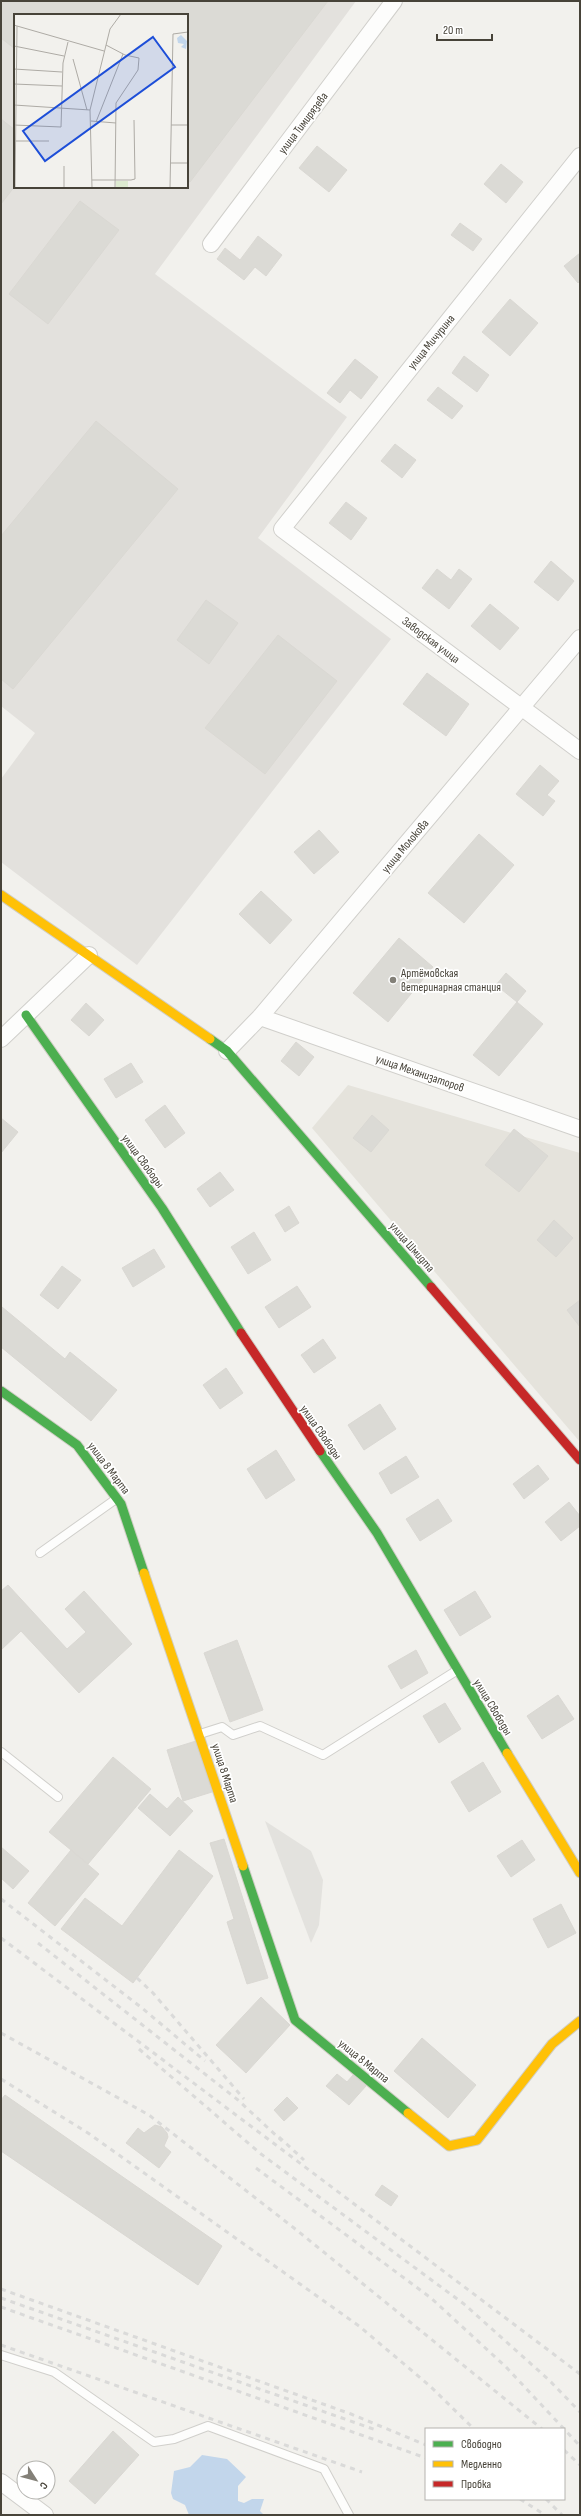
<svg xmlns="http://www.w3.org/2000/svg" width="581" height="2516" viewBox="0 0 581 2516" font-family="'Sofia Sans Condensed',sans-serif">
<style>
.residential{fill:#e5e3dc}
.industrial{fill:#e3e1dd;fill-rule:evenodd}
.parking{fill:#e3e2de}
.water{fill:#c2d6eb}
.building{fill:#dbdad5;stroke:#dad8d3}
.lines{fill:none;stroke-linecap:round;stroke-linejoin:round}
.lane-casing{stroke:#d0cfcb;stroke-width:10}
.street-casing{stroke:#d0cfcb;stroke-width:18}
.fast-casing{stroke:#d0cec5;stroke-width:11}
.slow-casing{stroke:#d0cec5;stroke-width:11}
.jam-casing{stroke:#d0cec5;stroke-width:11}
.lane{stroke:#fdfdfc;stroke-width:8}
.street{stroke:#fdfdfc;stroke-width:16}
.fast{stroke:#4caf50;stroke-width:9}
.slow{stroke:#ffc107;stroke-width:9}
.jam{stroke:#c62828;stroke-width:9}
.rail{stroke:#dadad9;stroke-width:3;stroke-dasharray:5 5;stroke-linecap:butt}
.poi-dot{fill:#838078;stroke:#fff;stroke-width:1.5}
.labels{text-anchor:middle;stroke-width:3.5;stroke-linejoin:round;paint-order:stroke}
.street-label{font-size:12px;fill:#474339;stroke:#fff}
.poi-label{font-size:12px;fill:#474339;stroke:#fff;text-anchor:start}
.inset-road{fill:none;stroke:#aeaba5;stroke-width:1}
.view{fill:#1d4ed8;fill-opacity:0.15;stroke:#1d4ed8;stroke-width:2}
.inset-edge{fill:none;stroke:#474339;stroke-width:2}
</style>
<rect width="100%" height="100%" fill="#f2f1ed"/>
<!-- residential -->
<path class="residential" d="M348,1085L580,1153V1442L312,1128Z"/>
<!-- industrial -->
<path class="industrial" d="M1,1H356L155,274L347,417L258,538L391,639L137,965L1,862V779L35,733L1,706ZM15,15H187V187H15Z"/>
<!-- parking -->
<path class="parking" d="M265,1821L311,1851L323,1880L319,1925L311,1943Z"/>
<!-- water -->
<path class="water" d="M202,2455L227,2459L246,2477L238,2486V2501L244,2503L252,2499H264L260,2511L264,2515H189L185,2505L173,2499L171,2493L174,2471L190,2467Z"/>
<!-- building -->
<path class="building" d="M5,1H328L190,182L187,180V15H15V49L1,38V6Z
M1,119L15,130V186L1,204Z
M317,146L347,170L329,192L299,168Z
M501,164L523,182L506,203L484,184Z
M80,201L119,230L48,324L9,294Z
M460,223L482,239L473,251L451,235Z
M258,236L282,255L266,276L255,267L244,280L217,259L225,248L240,260Z
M580,253V281L578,283L564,266Z
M510,299L538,323L510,356L482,332Z
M464,356L489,375L477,392L452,373Z
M355,359L378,377L361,399L350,390L340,403L327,393Z
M438,387L463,406L452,419L427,400Z
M96,421L178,489L13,689L1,679V536Z
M395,444L416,460L402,478L381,461Z
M346,502L367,518L351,540L329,523Z
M551,561L574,581L558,601L534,582Z
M437,569L451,580L459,569L472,579L449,609L422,588Z
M206,600L238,623L209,664L177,640Z
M490,604L519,628L500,650L471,626Z
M278,635L337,681L265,774L205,728Z
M427,673L469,704L446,736L403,704Z
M540,765L559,781L547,795L555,801L543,816L516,794Z
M319,830L339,852L314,874L294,852Z
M479,834L514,865L464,923L428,893Z
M261,891L292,920L270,944L239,914Z
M399,938L433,967L388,1022L353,993Z
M506,973L526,991L517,1002L496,985Z
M517,1002L543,1024L499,1076L473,1055Z
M86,1003L104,1020L89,1036L71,1020Z
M296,1042L314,1057L299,1076L281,1061Z
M131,1063L143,1082L116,1098L104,1079Z
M165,1105L185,1133L165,1148L145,1120Z
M372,1115L389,1130L371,1152L353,1138Z
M1,1118L18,1132L1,1153Z
M514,1129L548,1156L519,1192L485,1165Z
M220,1172L234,1190L210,1207L197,1189Z
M289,1206L299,1223L285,1232L275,1215Z
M554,1220L573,1238L556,1257L537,1240Z
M254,1232L271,1260L248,1274L231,1247Z
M154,1249L165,1267L133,1287L122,1268Z
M62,1266L81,1280L58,1309L40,1295Z
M297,1286L311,1307L279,1328L265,1307Z
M580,1300V1327L567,1310Z
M2,1307L65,1359L70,1352L117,1390L91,1421L1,1347Z
M323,1339L336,1358L314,1373L301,1355Z
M226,1368L243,1393L220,1409L203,1385Z
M380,1404L396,1429L364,1450L348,1425Z
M276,1450L295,1480L266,1499L247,1469Z
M406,1456L419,1477L391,1494L379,1473Z
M538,1465L549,1479L524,1499L513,1484Z
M438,1499L452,1521L420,1541L406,1519Z
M569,1502L580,1516V1526L561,1541L545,1522Z
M8,1585L67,1649L86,1632L65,1609L84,1591L132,1644L79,1693L21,1631L1,1650V1591Z
M475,1591L491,1617L460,1636L444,1610Z
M237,1640L263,1710L230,1722L204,1653Z
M416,1650L428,1673L401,1689L388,1666Z
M558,1695L574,1719L542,1739L527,1716Z
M445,1703L461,1729L439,1743L423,1716Z
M196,1741L212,1792L183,1801L167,1750Z
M113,1757L151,1789L88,1864L49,1832Z
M483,1762L501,1792L469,1812L451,1782Z
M150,1794L167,1809L178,1797L193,1811L170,1836L138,1808Z
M224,1839L268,1978L247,1984L227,1922L234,1919L210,1843Z
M522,1840L535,1860L511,1877L497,1856Z
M1,1847L29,1871L13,1889L1,1878Z
M71,1850L99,1874L55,1926L28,1903Z
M179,1850L213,1876L133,1983L61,1929L85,1898L122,1926Z
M561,1904L576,1933L548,1948L533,1919Z
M261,1997L290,2025L246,2073L216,2045Z
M422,2038L476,2085L448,2118L394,2071Z
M337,2074L347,2082L353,2075L366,2086L349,2105L326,2086Z
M5,2095L222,2246L198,2285L1,2151V2100Z
M287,2097L298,2108L284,2121L274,2110Z
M155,2125L162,2127L167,2133L168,2137L164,2146L171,2152L159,2168L126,2143L138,2128L144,2133Z
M382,2185L398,2196L391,2206L375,2195Z
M113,2431L139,2455L95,2504L69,2481Z"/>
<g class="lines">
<defs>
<path id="lane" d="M40,1553L116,1499
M200,1734L222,1727L233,1735L260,1726L323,1755L456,1671
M1,1752L58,1797
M1,2355L54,2372L154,2442L174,2439L208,2426L324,2469L349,2515"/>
<path id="street" d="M580,156L282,529L580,751
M211,244L394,1
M260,1017L580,1129
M1,1039L89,955
M227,1051L260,1017L580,638
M1,2482L45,2515"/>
<path id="fast" d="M26,1015L162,1208L241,1333
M210,1039L227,1051L431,1287
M1,1391L77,1445L121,1504L144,1573
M320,1451L377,1533L507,1753
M243,1866L295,2020L408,2113"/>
<path id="slow" d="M1,895L210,1039
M144,1573L243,1866
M507,1753L580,1873
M408,2113L449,2146L477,2140L552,2044L580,2021"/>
<path id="jam" d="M431,1287L580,1460
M241,1333L320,1451"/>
</defs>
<!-- lane casing -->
<use href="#lane" class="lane-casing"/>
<!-- street casing -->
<use href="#street" class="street-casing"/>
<!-- fast casing -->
<use href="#fast" class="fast-casing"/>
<!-- slow casing -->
<use href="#slow" class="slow-casing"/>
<!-- jam casing -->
<use href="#jam" class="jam-casing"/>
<!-- lane -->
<use href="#lane" class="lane"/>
<!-- street -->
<use href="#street" class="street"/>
<!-- fast -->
<use href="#fast" class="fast"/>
<!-- slow -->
<use href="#slow" class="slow"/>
<!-- jam -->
<use href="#jam" class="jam"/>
<!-- rail -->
<path class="rail" d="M1,1899L142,2008L205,2061
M1,1938L580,2374
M38,1943L238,2100L282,2141
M137,1978L153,1993L244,2099
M1,2033L149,2115L294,2228L542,2429
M139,2049L261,2154L464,2304L549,2380L580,2412
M1,2079L88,2133L359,2326L430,2386L474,2429
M279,2137L304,2160
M256,2168L431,2298L506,2367L580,2446
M1,2289L351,2414L426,2445
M1,2298L376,2430
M1,2307L426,2458
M1,2345L362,2472
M564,2450L580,2465
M520,2499L545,2515
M546,2499L562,2515"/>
</g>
<!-- markers -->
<circle class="poi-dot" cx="393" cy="980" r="4"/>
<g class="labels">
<!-- street labels -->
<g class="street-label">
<text transform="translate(303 123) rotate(-53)" y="4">улица Тимирязева</text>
<text transform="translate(431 342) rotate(-51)" y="4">улица Мичурина</text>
<text transform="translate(431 640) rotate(37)" y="4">Заводская улица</text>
<text transform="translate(405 846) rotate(-50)" y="4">улица Молокова</text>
<text transform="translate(420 1073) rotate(19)" y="4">улица Механизаторов</text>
<text transform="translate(143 1161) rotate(54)" y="4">улица Свободы</text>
<text transform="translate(412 1247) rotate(49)" y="4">улица Шмидта</text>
<text transform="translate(321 1432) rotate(55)" y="4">улица Свободы</text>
<text transform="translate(109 1468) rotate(53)" y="4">улица 8 Марта</text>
<text transform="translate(493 1707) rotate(59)" y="4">улица Свободы</text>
<text transform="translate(225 1773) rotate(72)" y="4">улица 8 Марта</text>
<text transform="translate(364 2061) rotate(39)" y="4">улица 8 Марта</text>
</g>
<!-- poi labels -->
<g class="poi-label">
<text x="401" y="977">Артёмовская<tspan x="401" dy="14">ветеринарная станция</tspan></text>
</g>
</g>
<!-- overview -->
<g transform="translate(14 14)">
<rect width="174" height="174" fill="#f2f1ed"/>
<path d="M102,167H114V174H102Z" fill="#ddead0"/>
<path d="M167,21L173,27L172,35L167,33L170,30L164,29L163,24Z" fill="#c2d6eb"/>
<path class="inset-road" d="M0,11L3,12L1,174M3,12L90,37M92,31L111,41L125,44L124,56L102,89L101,174M0,32L50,42M59,45L73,96M0,55L48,58M0,70L48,72M0,91L76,96M77,107L102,109M82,108L109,40M0,111L47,113L49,49L54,28M157,111H174M0,127H35M156,149H174M50,152V174M78,166H117M117,166L121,165L120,106M78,174L76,96L96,15L107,0M156,174L159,20L174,18"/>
<path class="view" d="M139,23L161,53L31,147L9,117Z"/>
<rect width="174" height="174" class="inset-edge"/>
</g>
<!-- border -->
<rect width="581" height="2516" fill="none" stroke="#474339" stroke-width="4"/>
<!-- legend -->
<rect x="425" y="2428" width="140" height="72" fill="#ffffff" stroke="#b5b4b0"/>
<rect x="433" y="2441" width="20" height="6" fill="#4caf50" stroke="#b5b4b0"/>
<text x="461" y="2448" font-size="12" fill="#474339">Свободно</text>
<rect x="433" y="2461" width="20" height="6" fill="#ffc107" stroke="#b5b4b0"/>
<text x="461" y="2468" font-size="12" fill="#474339">Медленно</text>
<rect x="433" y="2481" width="20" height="6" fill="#c62828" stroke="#b5b4b0"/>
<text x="461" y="2488" font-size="12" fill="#474339">Пробка</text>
<!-- north arrow -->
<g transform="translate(36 2480) rotate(126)"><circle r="19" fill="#ffffff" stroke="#b5b4b0"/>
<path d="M0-3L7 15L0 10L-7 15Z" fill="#838078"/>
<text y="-6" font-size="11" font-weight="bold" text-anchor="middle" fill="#474339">С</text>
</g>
<!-- scale -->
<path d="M437 34v6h55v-6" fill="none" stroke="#474339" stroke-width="2"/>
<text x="443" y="34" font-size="12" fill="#474339" stroke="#ffffff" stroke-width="3" paint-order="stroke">20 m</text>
</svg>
